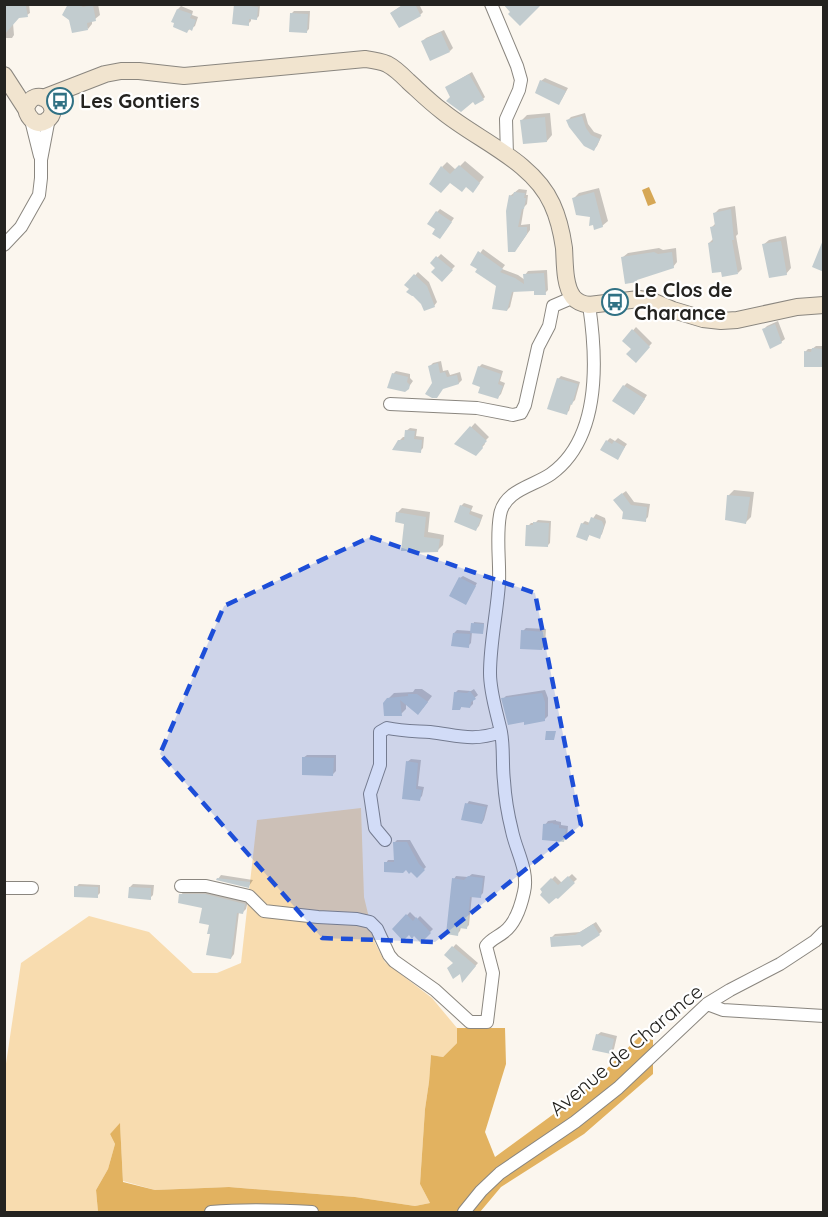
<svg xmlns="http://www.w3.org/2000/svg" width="828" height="1217" viewBox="0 0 828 1217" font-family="Quicksand,sans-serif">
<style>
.green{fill:#f8dcaf}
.forest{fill:#e2b260}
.water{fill:#d6a755}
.shadow{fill:#0003}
.building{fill:#c2cccf}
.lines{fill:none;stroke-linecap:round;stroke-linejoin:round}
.street-casing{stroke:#8a867f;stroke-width:14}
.secondary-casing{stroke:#8a867f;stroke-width:18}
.street{stroke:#fff;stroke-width:12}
.secondary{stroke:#f1e4cf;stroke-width:16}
.marked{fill:#1d4ed8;fill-opacity:0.2;stroke:#1d4ed8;stroke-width:4.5;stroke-dasharray:12 8;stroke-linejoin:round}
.labels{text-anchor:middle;stroke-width:4.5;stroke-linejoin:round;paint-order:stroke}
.poi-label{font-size:20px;font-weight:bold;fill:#242320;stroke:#fff;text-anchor:start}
.street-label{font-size:20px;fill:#242320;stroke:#fff}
</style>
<rect width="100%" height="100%" fill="#fbf6ee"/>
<!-- green -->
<path class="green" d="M361,808L364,897L375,943L385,962L432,998L457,1028V1043L443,1057L431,1055L429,1082L425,1109L420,1184L430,1203L415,1206L355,1197L229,1187L155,1190L123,1181L120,1124L110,1134L115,1144L108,1169L96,1190L98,1212H5L4,1077L21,963L89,916L149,932L193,973H217L241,963L257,820Z"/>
<!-- forest -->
<path class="forest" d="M457,1028H505L506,1064L485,1132L495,1157L581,1094L639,1037L653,1040V1074L584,1134L501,1187L480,1212H98L96,1190L108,1169L115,1144L110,1134L120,1123L123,1182L155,1190L229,1187L355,1197L415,1206L430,1203L420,1184L425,1109L429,1082L431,1055L443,1057L457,1043Z"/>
<!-- water -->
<path class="water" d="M649,187L656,203L648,206L642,190Z"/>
<!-- shadow -->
<path class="shadow" d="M11,4H29L30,13L27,15L19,16L13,23L14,35L12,38H4V8Z
M70,4H98L100,15L95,19L92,20V24L88,29Z
M235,4L260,5L259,16L256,19L251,18V21L248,24Z
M404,4H419L423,12L420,15L391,13Z
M181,6L193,11L192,15L198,17L195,26L187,31L173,21L178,9Z
M294,11H310L309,29L306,32L291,14Z
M444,30L453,48L450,51L423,41L426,38Z
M472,72L485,97L483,99L473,100L452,97L450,85Z
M545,78L568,88L562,99L559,103L541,81Z
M550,113L552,135L547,141L522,120L527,115Z
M585,113L588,124L594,132L602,135L597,146L594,149L568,120L571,117Z
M465,161L484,177L477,186H467L451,181L442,167L447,162L456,170Z
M599,188L608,221L602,226L574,198L579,193Z
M519,189L527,190L526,195H528L527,204L524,207L521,225L530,224V230L518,247L510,196Z
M735,206L738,234L736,236L742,269L738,273L709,243L714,238L712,227L716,223L715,213L719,209Z
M440,209L454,218L443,234L437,229V212Z
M786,236L791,268L786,274L763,245L769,240Z
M659,248L663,250L676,248L677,262L673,267L623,257L628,253Z
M483,249L505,265L502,269L518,275L525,280V275L528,271L547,270L548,290L545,293L535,289L514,290L510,307L507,310L497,285L479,268L472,265Z
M441,254L455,266L442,280L437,267L432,263Z
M418,272L429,282L437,302L434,306L407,285Z
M778,321L785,339L781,342L764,329L767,326Z
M636,327L652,343L636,361L633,349L624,341Z
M816,346H824V364L822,366L805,352L808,349H812Z
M441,361L443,371L448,370L450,375L460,372L462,380L459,383L444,387L434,383L430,366L433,363Z
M482,364L503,371L500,381L505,383L501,394L498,397L479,367Z
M396,371L410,374V378L413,381L408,388L393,374Z
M561,376L580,382L575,400L571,404L569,411L566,413L558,379Z
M627,383L647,395L637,411L624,386Z
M475,423L489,437L484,442L485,444L476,454L457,443Z
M410,428L417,429L416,436L424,437L423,448L420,451L399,441L403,437H406V431Z
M610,438L615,441L618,438L627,444L617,458L607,441Z
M734,490L754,492L751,517L746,522L728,496Z
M626,491L634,502L650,504L648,517L645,520L624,512L618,497Z
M464,503L473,506L471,511L483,515L479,526L476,529L461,506Z
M402,508L430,512L428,532L444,535L443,545L438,550L397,513Z
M596,514L605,518L606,522L602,534L599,537L590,534L587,539L582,524L585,521L590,523Z
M538,520L551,521L550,543L547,546L528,526L531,523H535Z
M463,576L477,583L466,603L460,578Z
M474,622L484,623L483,631L472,632L471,643L468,646L454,633L457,630L472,631Z
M526,628L546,629L545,645L542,649L523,631Z
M415,689H422L432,696L423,708L406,703V709L401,714L384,703L394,693L413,692Z
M474,689L478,695L473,699V704L470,707L462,706L460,709L455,693L458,690L471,691Z
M545,690L548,698V716L544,720H525L503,699L506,696Z
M307,755H336V771L333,774L303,758Z
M411,759L421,760L418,786L424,787L422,796L419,799L407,762Z
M469,801L488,805L484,820L482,823L467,804Z
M556,820V821L561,822V825L568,826L567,838L563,841L545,825L548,821Z
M397,840H410L422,861L426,867L417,876L407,869L386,863L388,860H395L394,843Z
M472,874L485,876L483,893L480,896L472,895L469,925L466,928L461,927L460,931L457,934L454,879L456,876L468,877Z
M572,874L577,879L558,897L542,889L555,876L562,883Z
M221,875L253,880L249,886L218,879Z
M79,884L100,885V893L97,896L76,887Z
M133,884L154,885L153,895L150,898L130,887Z
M184,891L209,892L248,901L246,909L243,912H239L234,954L231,958L212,933L211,924L204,907L181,895Z
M410,912L417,919L420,916L433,929L421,941L415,934L394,929Z
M596,922L602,931L599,934L552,937L555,934L580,932Z
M456,944L478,963L463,980L455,963L446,955Z
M601,1032L617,1036L614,1049L610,1053L597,1035Z"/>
<!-- building -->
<path class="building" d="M4,4H12V6H26L28,17L19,18L4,35Z
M68,4H78L83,7L93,5L96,21L87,23L88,30L72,33L69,20L62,15Z
M234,4H251V6L258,7L257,20L249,19V26L232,24Z
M404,4H415L421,16L399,28L390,13Z
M503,4H542L520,26L508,14L510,12Z
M177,9L192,14L190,18L196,20L192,31L189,29L187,33L173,27L174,23L171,22Z
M290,13L308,14L307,33L289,32Z
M441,32L450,52L430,61L421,41Z
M469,74L484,100L475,105L473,102L461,112L446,101L450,97L445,87Z
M540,80L566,91L559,105L535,93Z
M582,116L586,128L591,135L600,139L594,151L584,146L569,127L566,120Z
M545,117L547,142L523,144L520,120Z
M459,165L480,183L473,193L466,187L462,192L450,183L441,193L429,184L441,166L450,174Z
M514,192L525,193L524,198H526L524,209H522L518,227H527V234L515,252H508L506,211L509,195L513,196Z
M594,192L603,227L594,230L593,225L589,226L590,217L576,215L572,198Z
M731,209L734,240H732L738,274L722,277L721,272L712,273L708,243L713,242L710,227L715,226L713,213Z
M436,211L452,222L440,239L432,234L435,229L427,224Z
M823,240H824V272L812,267Z
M781,241L787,275L769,278L762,244Z
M478,251L503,269L500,272L515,278L524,284L523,274L544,273L546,295H534V291L512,292L507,311L492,309L496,286L475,272L477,269L470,265Z
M654,252L658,254L672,252L674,268L637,280V282L625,284L621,257Z
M436,256L453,270L442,282L431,272L435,268L430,263Z
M414,274L427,286L435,307L424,311L421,304L413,296H412L406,292L409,289L404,285Z
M775,324L782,343L770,349L762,329Z
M632,329L650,347L636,363L626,354L631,349L622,341Z
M812,348L823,349L822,367H804V351L811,352Z
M438,363L440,373L445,372L447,377L457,375L459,384L443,389L437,398H432L425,394L432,383L428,366Z
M478,366L501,374L498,384L503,386L498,399L478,393L480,387L472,384Z
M392,373L408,377L407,382L410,385L409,389L405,392L387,388Z
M557,378L578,384L572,405L570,404L567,415L547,409Z
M623,385L645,399L634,415L612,401Z
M470,426L487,441L482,446L483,448L476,456L454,444Z
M405,430L415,431L414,439L422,440L421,453L392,450L398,440H404Z
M606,440L612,444L614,441L625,447L618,460L600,450Z
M622,493L631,505L647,507L646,522L622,519L623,512L613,500Z
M727,495L750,497L746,524L725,520Z
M460,505L471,509L469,514L481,519L476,531L454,522Z
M396,512L426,517L424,537L440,539L438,552L409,553V551H401L404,524L395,522Z
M591,517L602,521L604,526L600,539L589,535L587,541L576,537L581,523L588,525Z
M533,522L549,523L548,547L525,546L526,525H533Z
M459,577L476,586L466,605L449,596Z
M471,623L484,624L483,634L470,633Z
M521,630L544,632L542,650L520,649Z
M453,633L470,634L469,648L451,646Z
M470,691L476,699L471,702L470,708L461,707L460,710H452L454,692L467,693Z
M542,693L545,702V721L524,725V722L508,725L501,698Z
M408,694H417L428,702L418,715L400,700L402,716H384L383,703L387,698L408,696Z
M546,731H556L554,740H545Z
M302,757L334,758L333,776L302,775Z
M406,761L418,763L416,789L422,790L420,801L402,799Z
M465,803L486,807L482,824L461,820Z
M553,823V824L559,825V828L566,829L564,842L542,840L543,824Z
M393,842H407L419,864L425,870L417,878L411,872L409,874L406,870L403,873L384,872V862H394Z
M468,876L483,878L481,898L470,897L467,929L459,928L458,936L446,934L452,878L464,880Z
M568,876L575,883L558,899L556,898L549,904L540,895L542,892L540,889L551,878L558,885Z
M217,878L250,882L249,888L216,880Z
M74,886L98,887V898L74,897Z
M129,887L151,888V900L128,898Z
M179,894H205L245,904L243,914L237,913L231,959L206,955L210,934H207L209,925L199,923L202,908L178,903Z
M406,914L413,921L416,917L431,933L421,943L414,936L412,939L409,935L403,941L392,929Z
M593,924L600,935L582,947L580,945L551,947L550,937L575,935Z
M452,946L476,966L462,983L460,974L453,979L447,968L453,963L444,955Z
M596,1034L614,1039L611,1054L592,1050Z"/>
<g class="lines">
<defs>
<path id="street" d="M491,4L517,66L521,80L519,90L506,119L507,156
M31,120L40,156
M4,245L21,227L39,195L41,178V160L49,118
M390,404L477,408L513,415L521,413L525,405L538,347L549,326L553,306L574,297
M385,840L375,828L370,794L380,765V732L387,728C401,731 415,731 430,732C457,735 472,742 501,732
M181,886H206L249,896L264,911L318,917L357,919L370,922L377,929L389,955L394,961L435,990L470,1022H487L493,973L486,946C491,939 498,937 504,932C516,923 521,906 524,892C529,871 516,851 512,831C508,815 505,798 504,781C502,765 504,748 501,732C497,713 490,693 490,673C490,643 497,613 499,583C500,561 496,537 500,515C504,490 534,486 551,474C601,438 597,358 589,305
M4,888H32
M707,1004L723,1010L824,1016
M211,1212C245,1209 278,1210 312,1212
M464,1212L481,1191L500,1173L575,1122L618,1088L707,1004L730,990L780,964L815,941L824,932"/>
<path id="secondary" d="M4,75L26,109C28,118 36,127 46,121C66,108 34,81 26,109
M43,98L105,74L121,71H139L184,76L365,59C372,60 380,61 387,64C395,68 402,75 408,81C419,91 430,102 442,111C477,140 533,161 552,204C558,217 562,234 564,248C565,262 564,285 573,297C577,302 583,304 589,305L639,299L652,301L673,310L703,319L721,321L737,320L797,307L824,305"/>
</defs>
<!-- street casing -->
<use href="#street" class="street-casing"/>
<!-- secondary casing -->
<use href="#secondary" class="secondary-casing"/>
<!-- street -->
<use href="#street" class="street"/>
<!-- secondary -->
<use href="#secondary" class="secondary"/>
</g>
<!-- marked area -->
<path class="marked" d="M370,537L535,593L581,825L435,942L322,938L160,754L224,606Z"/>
<!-- icons -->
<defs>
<symbol id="bus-ring" viewBox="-11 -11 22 22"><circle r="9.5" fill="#fff" stroke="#307184" stroke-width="1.5"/><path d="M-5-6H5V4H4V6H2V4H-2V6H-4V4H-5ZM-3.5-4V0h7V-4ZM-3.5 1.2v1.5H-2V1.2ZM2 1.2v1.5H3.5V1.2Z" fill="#307184"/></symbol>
</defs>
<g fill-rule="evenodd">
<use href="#bus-ring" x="45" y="86" width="30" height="30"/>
<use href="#bus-ring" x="600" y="287" width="30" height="30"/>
</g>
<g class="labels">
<!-- poi labels -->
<g class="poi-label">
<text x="80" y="108">Les Gontiers</text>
<text x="634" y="297">Le Clos de<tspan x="634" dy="23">Charance</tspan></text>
</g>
<!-- street labels -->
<g class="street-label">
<text transform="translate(626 1050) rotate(-40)" y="7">Avenue de Charance</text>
</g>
</g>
<!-- border -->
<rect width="828" height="1217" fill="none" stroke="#242320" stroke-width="12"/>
</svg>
